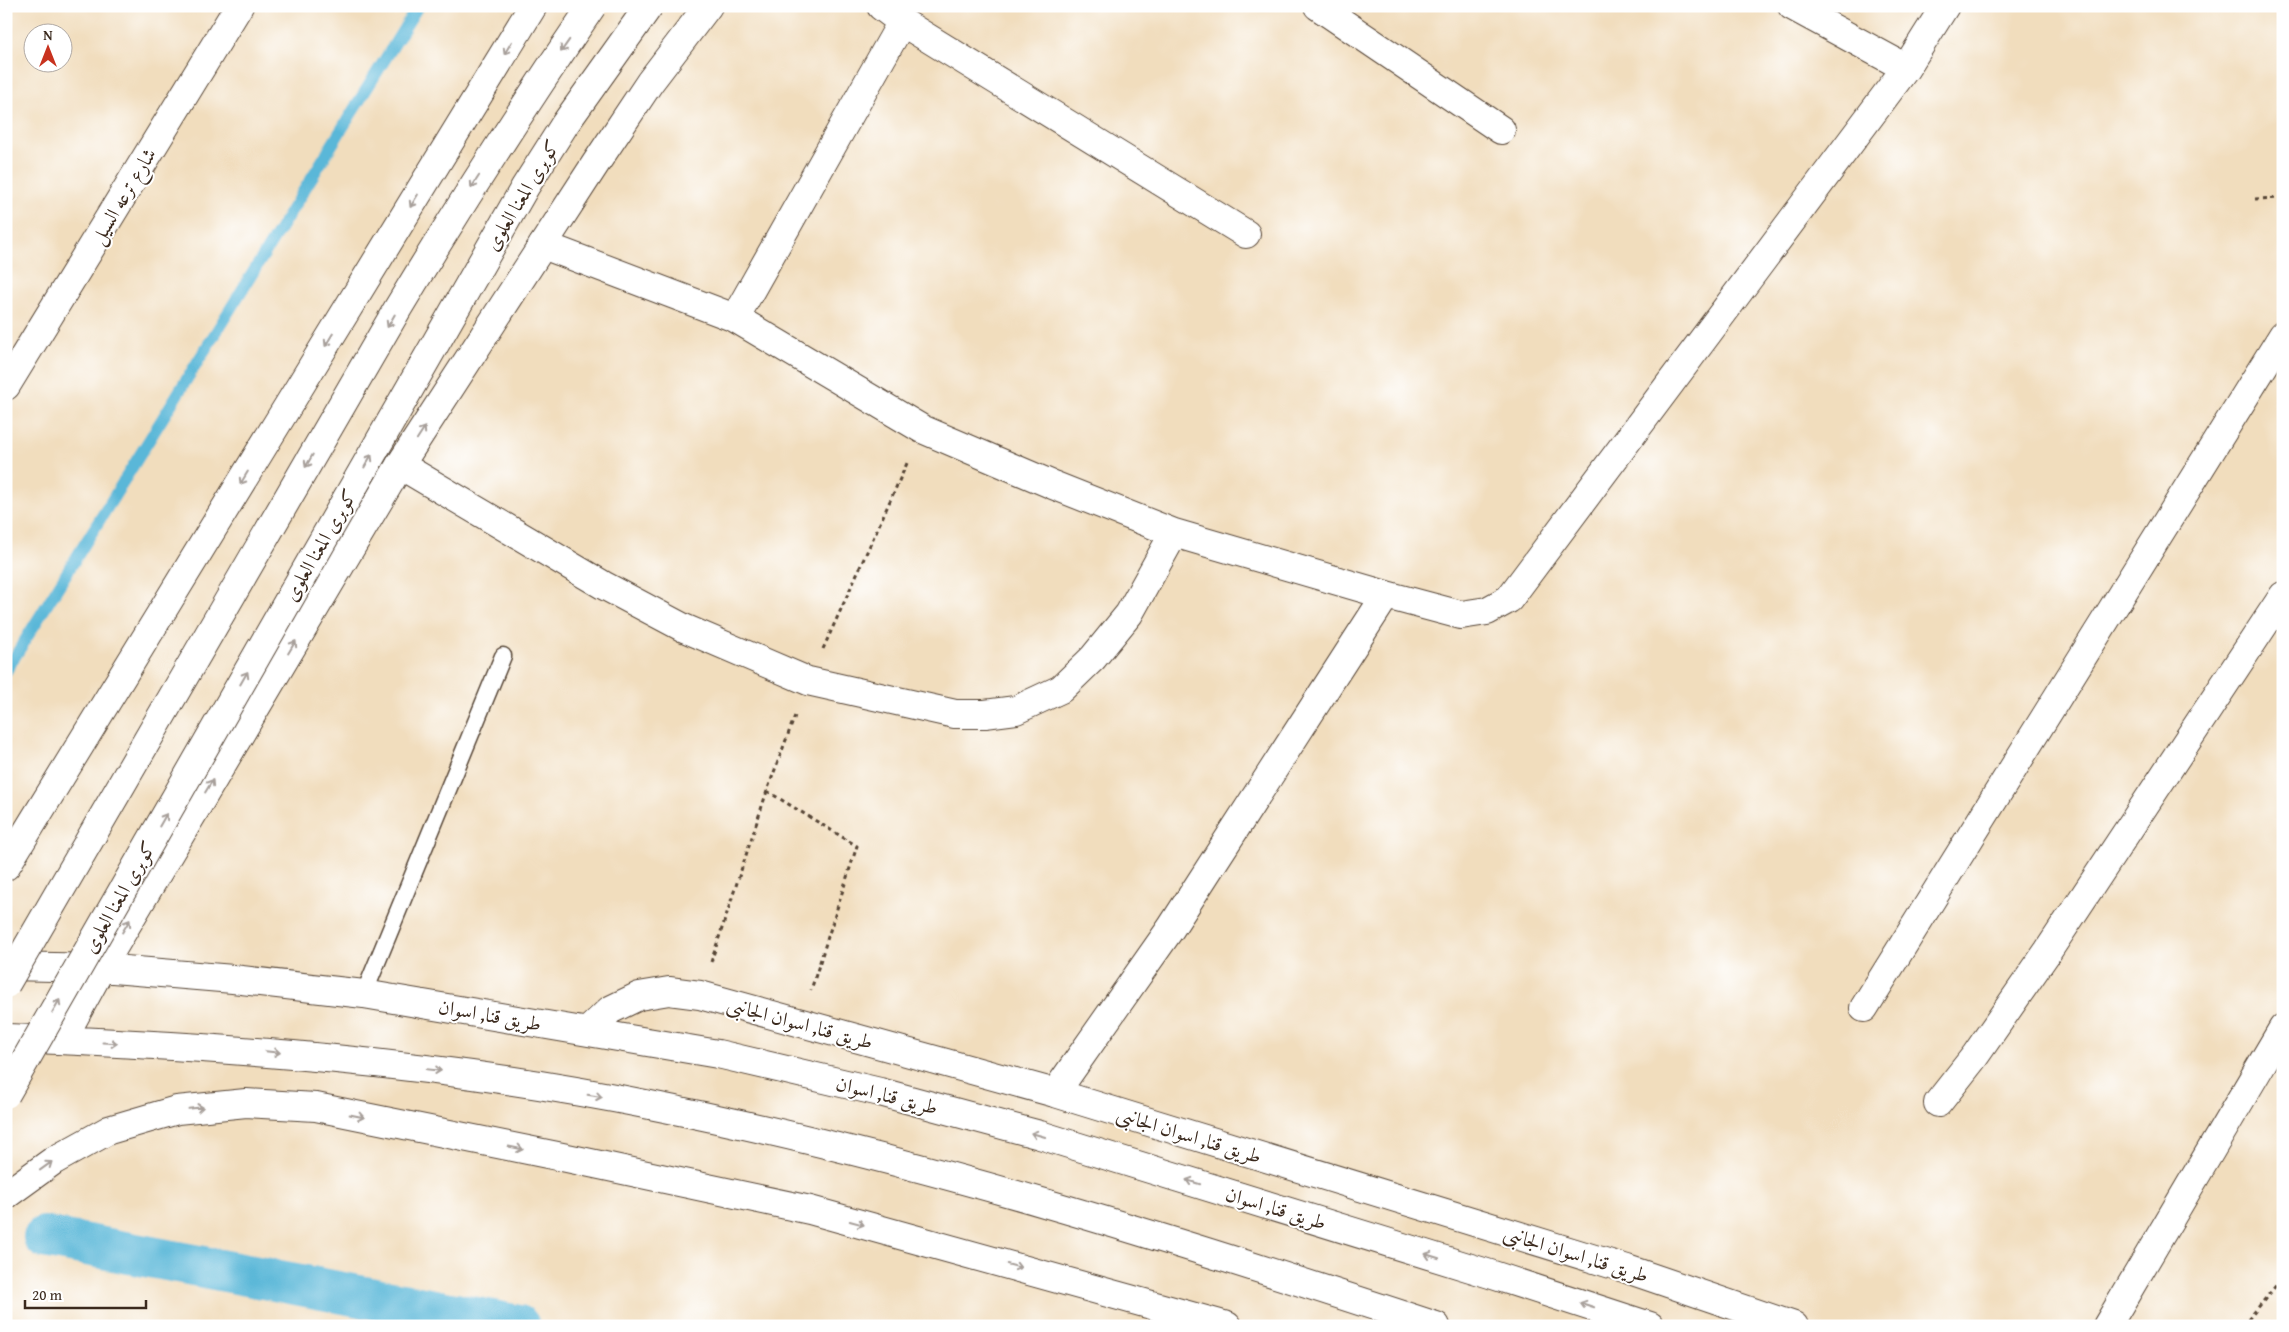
<svg xmlns="http://www.w3.org/2000/svg" width="2289" height="1332" viewBox="0 0 2289 1332" font-family="'Gentium Book Plus',Amiri,serif">
<style>
.lines{fill:none;stroke-linecap:round;stroke-linejoin:round}
.stream{stroke:#5ab7d8;stroke-width:12}
.canal{stroke:#5ab7d8;stroke-width:42}
.service-casing{stroke:#564536;stroke-width:19}
.minor-casing{stroke:#564536;stroke-width:30}
.tertiary-casing{stroke:#564536;stroke-width:30}
.trunk-casing{stroke:#564536;stroke-width:30}
.path{stroke:#564536;stroke-width:3;stroke-dasharray:4 4;stroke-linecap:butt}
.service{stroke:#fff;stroke-width:16}
.minor{stroke:#fff;stroke-width:28}
.tertiary{stroke:#fff;stroke-width:28}
.trunk{stroke:#fff;stroke-width:28}
.trunk-bridge-casing{stroke:#564536;stroke-width:30;stroke-linecap:butt}
.trunk-bridge{stroke:#fff;stroke-width:28}
.oneway{stroke:#a79f9a}
.labels{text-anchor:middle;stroke-width:4;stroke-linejoin:round;paint-order:stroke}
.street-label{font-size:20px;fill:#3b2a1e;stroke:#fff}
</style>
<rect width="100%" height="100%" fill="#fff"/>
<filter id="ink" filterUnits="userSpaceOnUse"><feTurbulence type="fractalNoise" baseFrequency=".02" numOctaves="2"/><feDisplacementMap in="SourceGraphic" scale="10" xChannelSelector="R" yChannelSelector="G"/><feConvolveMatrix kernelMatrix="1 2 1 2 8 2 1 2 1" color-interpolation-filters="sRGB"/></filter>
<filter id="wash" filterUnits="userSpaceOnUse"><feTurbulence type="fractalNoise" baseFrequency=".0096" numOctaves="4" result="noise"/><feDisplacementMap in="SourceGraphic" scale="20" xChannelSelector="R" yChannelSelector="G"/><feGaussianBlur stdDeviation="1.12" result="paint"/><feColorMatrix in="noise" values="0 0 0 0 0 0 0 0 0 0 0 0 0 0 0 0 0 1.4 0 .05"/><feComposite in="paint" operator="in"/></filter>
<g filter="url(#wash)">
<rect width="100%" height="100%" fill="#f1ddbd"/>
<g class="lines">
<!-- stream -->
<path class="stream" d="M6,671L418,6"/>
<!-- canal -->
<path class="canal" d="M44,1237L519,1326"/>
</g>
</g>
<g filter="url(#ink)">
<g class="lines">
<defs>
<path id="service" d="M364,994L503,656"/>
<path id="minor" d="M881,6L902,22L1246,234
M1318,6L1501,130
M1792,6L1906,68
M543,245L735,318L922,429L1053,485L1174,533
M735,318L902,22
M6,386L239,6
M400,465L603,585L684,628L808,681L955,714H985L1016,710L1061,689L1093,658L1129,614L1174,533L1386,595L1461,615L1487,611L1509,599L1906,68L1945,6
M1864,1008L2283,335
M1055,1093L1171,928L1386,595
M1938,1103L1975,1056L2048,951L2283,596
M2107,1326L2283,1028"/>
<path id="tertiary" d="M588,1031L610,1010L639,996L669,991L700,995L1055,1093L1627,1269L1794,1326"/>
<path id="trunk" d="M6,866L533,6
M6,966L101,968L233,979L364,994L718,1054L880,1092L1040,1135L1490,1274L1650,1326
M6,1038C222,1046 438,1062 650,1105C917,1158 1178,1241 1436,1326
M62,1040L101,968L400,465L596,163L650,82L708,6
M6,1195L53,1161L109,1130L177,1110L246,1103L316,1107L567,1158L810,1210L1227,1326"/>
</defs>
<!-- service casing -->
<use href="#service" class="service-casing"/>
<!-- minor casing -->
<use href="#minor" class="minor-casing"/>
<!-- tertiary casing -->
<use href="#tertiary" class="tertiary-casing"/>
<!-- trunk casing -->
<use href="#trunk" class="trunk-casing"/>
<!-- path -->
<path class="path" d="M2255,199L2283,198
M823,649L908,461
M767,791L857,846L811,990
M711,962L767,791L796,713
M2243,1326L2283,1277"/>
<!-- service -->
<use href="#service" class="service"/>
<!-- minor -->
<use href="#minor" class="minor"/>
<!-- tertiary -->
<use href="#tertiary" class="tertiary"/>
<!-- trunk -->
<use href="#trunk" class="trunk"/>
<defs>
<path id="trunk-bridge" d="M6,984L398,308C460,205 524,105 592,6
M6,1094L525,187L565,124L649,6"/>
</defs>
<!-- trunk-bridge casing -->
<use href="#trunk-bridge" class="trunk-bridge-casing"/>
<!-- trunk-bridge -->
<use href="#trunk-bridge" class="trunk-bridge"/>
</g>
<!-- one-way arrows -->
<defs><path id="oneway-shaft" d="M-6 0H5M1.5-3L5.5 0L1.5 3" fill="none" stroke-width="1.6" stroke-linecap="round" stroke-linejoin="round" transform="scale(1.25)"/></defs>
<g class="oneway">
<use href="#oneway-shaft" transform="translate(565 46) rotate(125)"/>
<use href="#oneway-shaft" transform="translate(508 48) rotate(121)"/>
<use href="#oneway-shaft" transform="translate(475 182) rotate(123)"/>
<use href="#oneway-shaft" transform="translate(414 201) rotate(121)"/>
<use href="#oneway-shaft" transform="translate(391 321) rotate(120)"/>
<use href="#oneway-shaft" transform="translate(329 340) rotate(121)"/>
<use href="#oneway-shaft" transform="translate(421 433) rotate(-57)"/>
<use href="#oneway-shaft" transform="translate(309 461) rotate(120)"/>
<use href="#oneway-shaft" transform="translate(368 461) rotate(-60)"/>
<use href="#oneway-shaft" transform="translate(244 478) rotate(121)"/>
<use href="#oneway-shaft" transform="translate(292 647) rotate(-59)"/>
<use href="#oneway-shaft" transform="translate(244 678) rotate(-60)"/>
<use href="#oneway-shaft" transform="translate(209 786) rotate(-59)"/>
<use href="#oneway-shaft" transform="translate(163 820) rotate(-60)"/>
<use href="#oneway-shaft" transform="translate(126 926) rotate(-59)"/>
<use href="#oneway-shaft" transform="translate(56 1006) rotate(-60)"/>
<use href="#oneway-shaft" transform="translate(110 1043) rotate(3)"/>
<use href="#oneway-shaft" transform="translate(273 1052) rotate(6)"/>
<use href="#oneway-shaft" transform="translate(434 1070) rotate(6)"/>
<use href="#oneway-shaft" transform="translate(595 1096) rotate(9)"/>
<use href="#oneway-shaft" transform="translate(196 1108) rotate(-6)"/>
<use href="#oneway-shaft" transform="translate(357 1116) rotate(11)"/>
<use href="#oneway-shaft" transform="translate(1038 1135) rotate(-164)"/>
<use href="#oneway-shaft" transform="translate(516 1148) rotate(11)"/>
<use href="#oneway-shaft" transform="translate(46 1166) rotate(-36)"/>
<use href="#oneway-shaft" transform="translate(1193 1182) rotate(-163)"/>
<use href="#oneway-shaft" transform="translate(857 1223) rotate(15)"/>
<use href="#oneway-shaft" transform="translate(1432 1256) rotate(-163)"/>
<use href="#oneway-shaft" transform="translate(1014 1266) rotate(15)"/>
<use href="#oneway-shaft" transform="translate(1587 1305) rotate(-162)"/>
</g>
</g>
<g class="labels">
<!-- street labels -->
<g class="street-label">
<text transform="translate(522 195) rotate(-59)" y="7">كوبرى المعنا العلوى</text>
<text transform="translate(123 196) rotate(-59)" y="7">شارع ترعه السيل</text>
<text transform="translate(320 545) rotate(-60)" y="7">كوبرى المعنا العلوى</text>
<text transform="translate(119 897) rotate(-60)" y="7">كوبرى المعنا العلوى</text>
<text transform="translate(490 1015) rotate(10)" y="7">طريق قنا, اسوان</text>
<text transform="translate(800 1023) rotate(15)" y="7">طريق قنا, اسوان الجانبى</text>
<text transform="translate(887 1095) rotate(14)" y="7">طريق قنا, اسوان</text>
<text transform="translate(1189 1135) rotate(17)" y="7">طريق قنا, اسوان الجانبى</text>
<text transform="translate(1276 1208) rotate(17)" y="7">طريق قنا, اسوان</text>
<text transform="translate(1576 1254) rotate(17)" y="7">طريق قنا, اسوان الجانبى</text>
</g>
</g>
<!-- margin -->
<rect width="2289" height="1332" fill="none" stroke="#fff" stroke-width="25"/>
<!-- north arrow -->
<g transform="translate(48 48)"><circle r="24" fill="#ffffff" stroke="#b1aaa5"/>
<path d="M0-4L9 19L0 12L-9 19Z" fill="#c8321e"/>
<text y="-8" font-size="14" font-weight="bold" text-anchor="middle" fill="#3b2a1e">N</text>
</g>
<!-- scale -->
<path d="M25 1300v8h121v-8" fill="none" stroke="#3b2a1e" stroke-width="2.5"/>
<text x="32" y="1300" font-size="15" fill="#3b2a1e" stroke="#ffffff" stroke-width="4" paint-order="stroke">20 m</text>
</svg>
